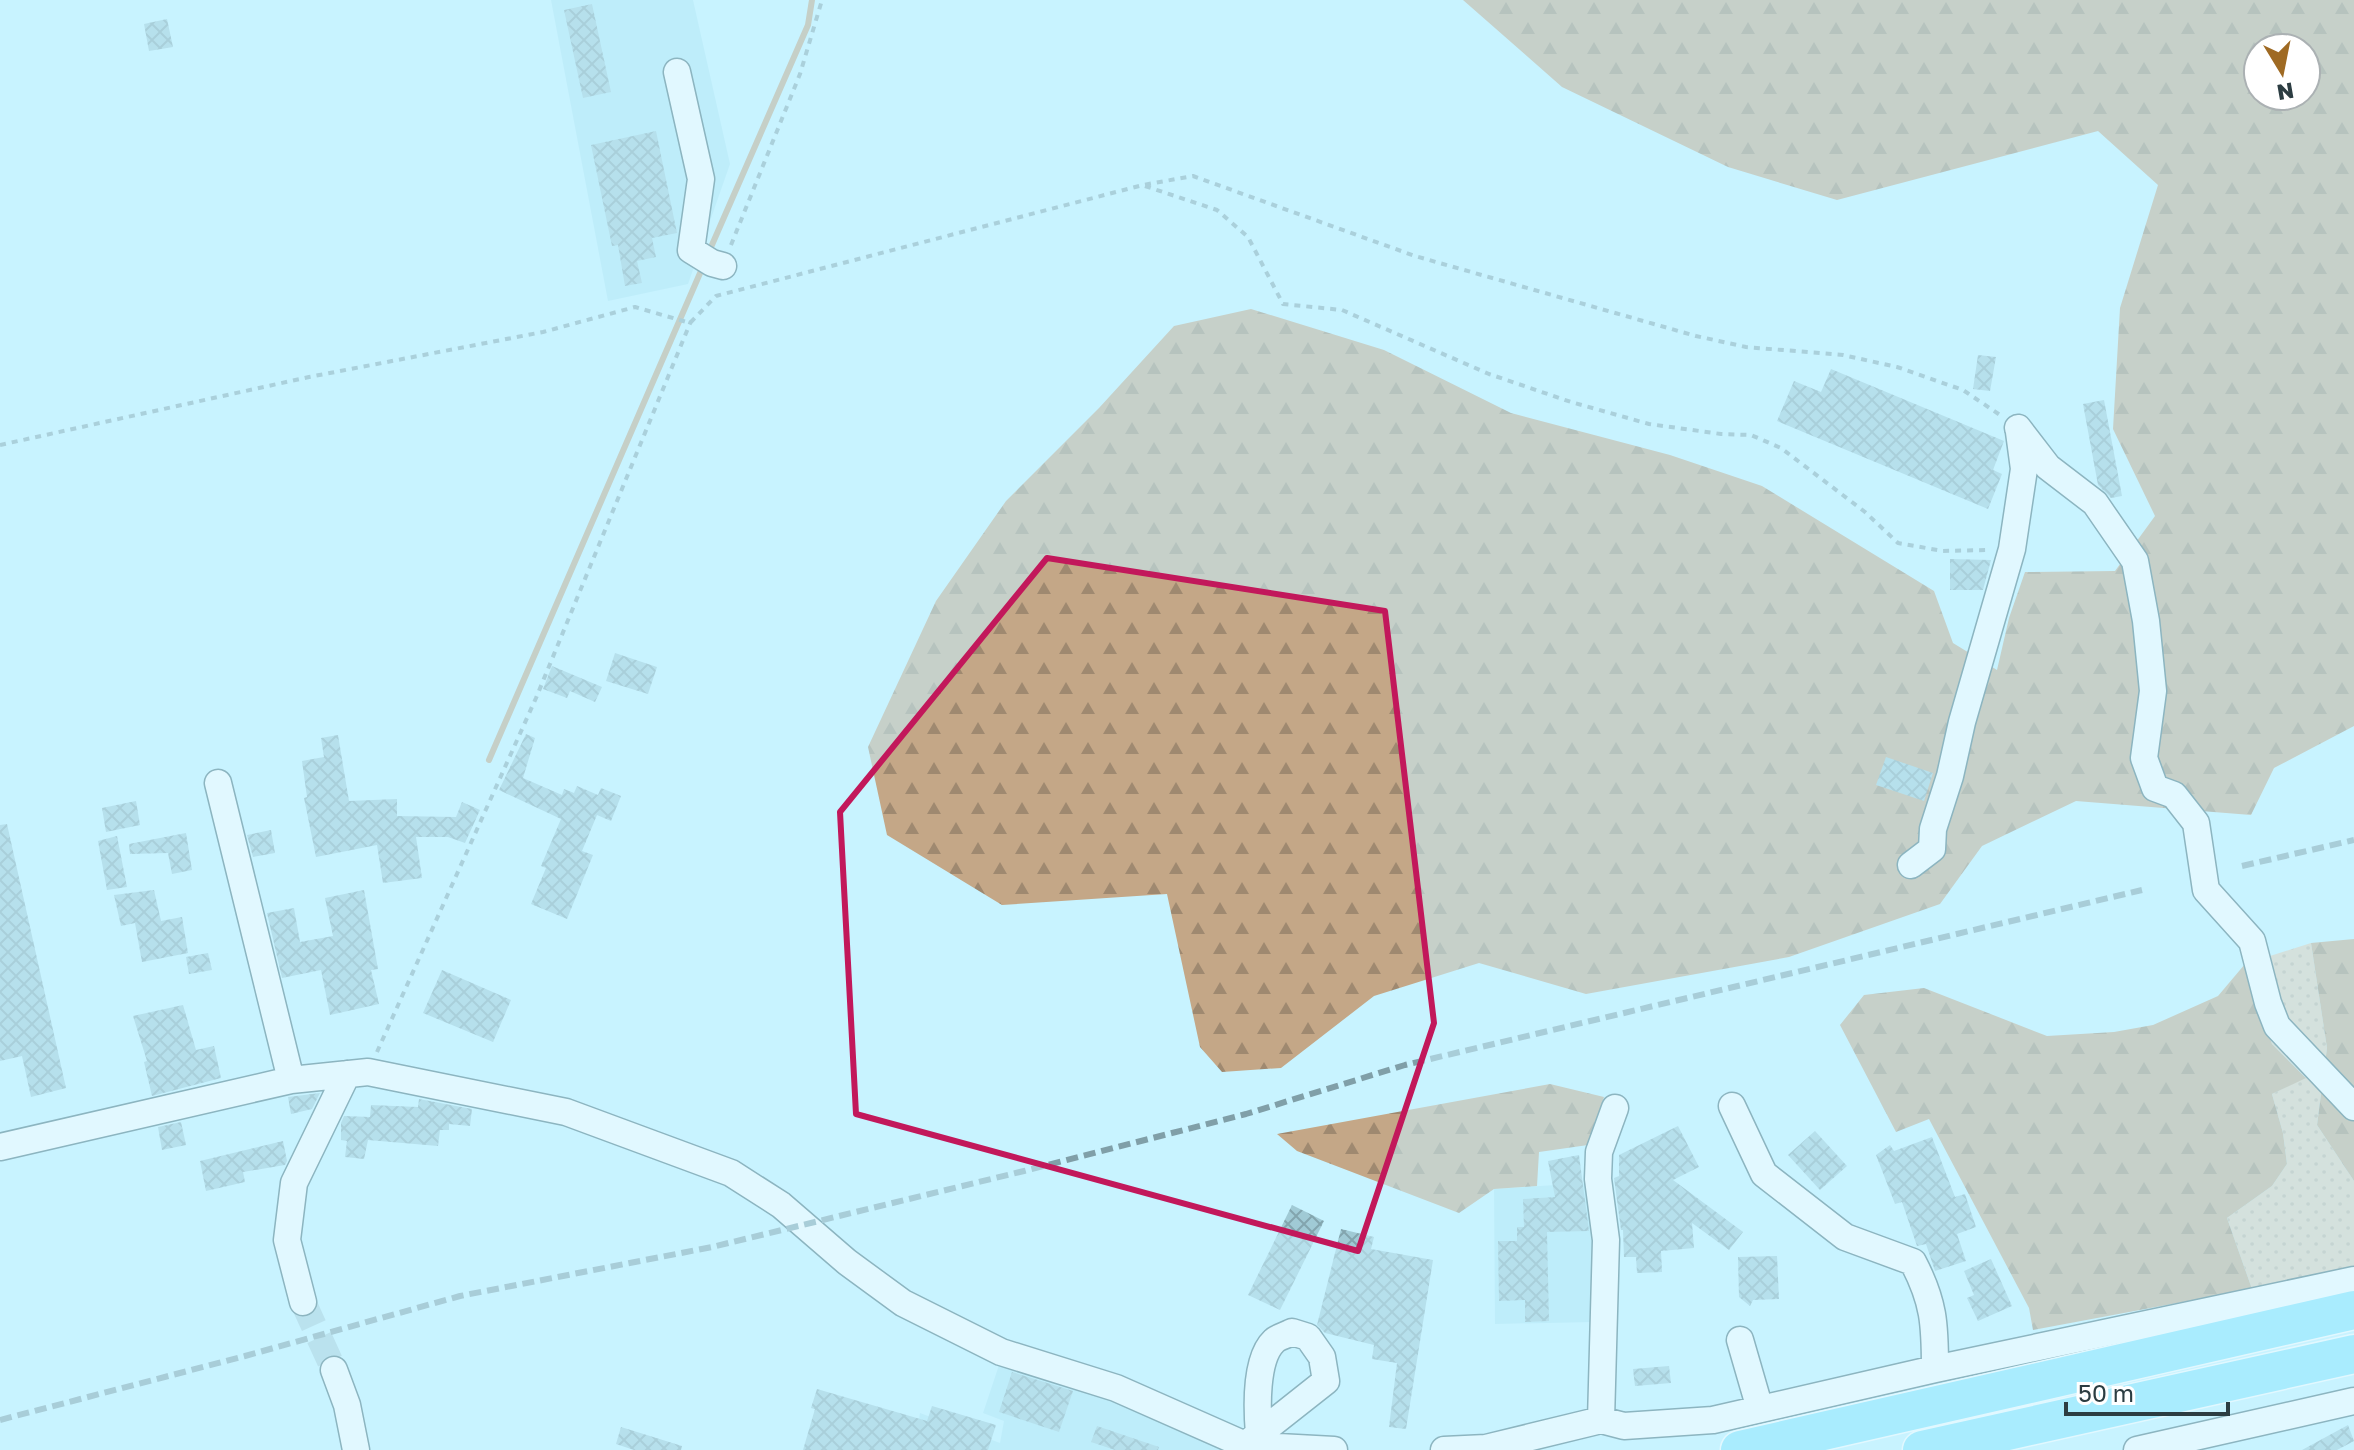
<svg xmlns="http://www.w3.org/2000/svg" width="2354" height="1450" viewBox="0 0 2354 1450" font-family="'Golos Text',sans-serif">
<style>
.built{fill:#b2e7f4}
.grass{fill:url(#grass-dots)}
.forest{fill:url(#forest-firs);fill-rule:evenodd}
.lines{fill:none;stroke-linecap:round;stroke-linejoin:round}
.stream{stroke:#c0a483;stroke-width:6}
.building{fill:url(#building-cross-hatch)}
.minor-tunnel{stroke:#a9cfd9;stroke-width:26;stroke-dasharray:26 13;stroke-linecap:butt}
.minor-casing{stroke:#436a74;stroke-width:29}
.highway-casing{stroke:#fff;stroke-width:41}
.path{stroke:#86a6af;stroke-width:4;stroke-dasharray:6 6;stroke-linecap:butt}
.minor{stroke:#fff;stroke-width:26}
.highway{stroke:#84e4fc;stroke-width:38}
.rail{stroke:#809fa8;stroke-width:6;stroke-dasharray:12 6;stroke-linecap:butt}
.marked{fill:none;stroke:#c2185b;stroke-width:6;stroke-linejoin:round}
</style>
<defs>
<pattern id="grass-dots" width="8" height="8" patternUnits="userSpaceOnUse" patternTransform="scale(2)"><rect width="8" height="8" fill="#e2ccb4"/><path d="M2 2h.1M6 6h.1" fill="none" stroke="#c2b09c" stroke-width="1.8" stroke-linecap="round"/></pattern>
<pattern id="forest-firs" width="22" height="20" patternUnits="userSpaceOnUse" patternTransform="scale(2)"><rect width="22" height="20" fill="#c4a787"/><path d="M5 1l3.5 6h-7zM16 11l3.5 6h-7z" fill="#9f8970"/></pattern>
<pattern id="building-cross-hatch" width="8" height="8" patternUnits="userSpaceOnUse" patternTransform="scale(2)"><rect width="8" height="8" fill="#a0cad5"/><path d="M0 0l8 8M0 8l8-8" fill="none" stroke="#83a5ae"/></pattern>
</defs>
<rect width="100%" height="100%" fill="#c8f3ff"/>
<!-- built -->
<path class="built" d="M551,0H693L730,164L688,284L608,301Z
M1588,1183L1593,1191V1322L1495,1324L1494,1189Z
M1000,1362L1114,1399L1247,1450H914L920,1413L1000,1443L1004,1421L983,1413Z"/>
<!-- grass -->
<path class="grass" d="M2311,943L2327,1048L2317,1125L2354,1181V1269L2252,1289L2227,1218L2272,1186L2287,1164L2283,1133L2272,1094L2306,1077L2272,1044L2245,964Z"/>
<!-- forest -->
<path class="forest" d="M1463,0H2354V726L2274,768L2251,815L2076,801L1982,846L1940,904L1789,957L1586,994L1479,963L1374,996L1281,1068L1222,1072L1200,1047L1167,894L1002,905L887,835L868,747L936,601L1006,501L1099,408L1174,326L1251,309L1384,350L1511,413L1670,455L1762,486L1934,591L1953,643L1997,670L2009,618L2025,572L2115,571L2155,516L2113,429L2120,308L2158,185L2098,131L1837,200L1728,167L1562,87ZM2258,48H2306V96H2258Z
M2354,939V1181L2317,1125L2327,1048L2311,943Z
M2245,964L2272,1044L2306,1078L2272,1094L2283,1133L2287,1164L2272,1186L2227,1218L2252,1289L2033,1330L2029,1308L1929,1119L1896,1132L1840,1025L1864,995L1924,988L2047,1036L2114,1032L2153,1025L2218,996Z
M1550,1084L1604,1097L1588,1145L1539,1152L1537,1186L1494,1189L1459,1213L1297,1151L1277,1134Z"/>
<g class="lines">
<!-- stream -->
<path class="stream" d="M708,254L808,25L812,0
M489,760L704,264"/>
</g>
<!-- building -->
<path class="building" d="M592,4L611,92L583,98L564,10Z
M167,19L173,47L149,51L144,24Z
M656,131L677,233L652,238L656,257L637,261L642,283L625,286L618,245L612,246L591,145Z
M1978,355L1996,357L1990,391L1973,389Z
M1831,369L2004,441L1993,470L2002,474L1988,509L1777,421L1794,381L1821,392Z
M2104,400L2122,496L2111,498L2098,485L2083,404Z
M1950,559L1991,560L1983,590H1950Z
M615,653L657,667L648,694L606,681Z
M552,666L602,687L595,702L570,691L567,698L543,689Z
M526,734L535,738L523,778L562,795L564,789L574,793L577,786L598,795L601,788L621,796L611,821L597,815L582,851L593,855L567,919L531,904L546,868L541,866L561,819L499,790Z
M338,735L349,801L397,799V816L456,817L462,802L480,810L465,843L448,837H416L422,878L383,883L377,845L316,857L304,798L307,797L302,761L324,757L321,738Z
M1886,757L1933,773L1924,801L1876,785Z
M136,801L140,825L106,832L102,808Z
M7,824L66,1088L31,1097L22,1056L0,1061V825Z
M271,830L275,853L253,857L247,835Z
M186,833L192,870L172,874L168,853L130,854L129,844Z
M117,836L127,887L107,890L98,841Z
M154,890L161,921L182,917L188,953L142,962L135,923L121,926L114,895Z
M364,890L378,969L371,970L379,1004L330,1015L321,970L282,978L267,913L294,908L300,942L333,936L325,898Z
M208,953L212,970L189,974L186,957Z
M442,970L511,1000L493,1042L423,1013Z
M183,1005L196,1050L214,1046L221,1078L152,1096L144,1062L147,1061L133,1016Z
M320,1093L312,1109L291,1114L288,1097Z
M419,1099L472,1109L470,1126L449,1124V1130H440L438,1146L368,1140L364,1159L345,1157L347,1141L341,1140V1123L344,1116L370,1117L371,1105L418,1107Z
M181,1122L186,1145L162,1150L158,1127Z
M1678,1126L1699,1167L1673,1180L1743,1232L1729,1250L1692,1223L1694,1248L1661,1251L1662,1272L1637,1273L1636,1257H1624L1623,1230H1621L1614,1178L1619,1176V1155Z
M1815,1131L1847,1166L1820,1190L1788,1155Z
M1932,1137L1955,1197L1965,1194L1976,1227L1957,1234L1966,1261L1935,1271L1926,1244L1917,1246L1902,1202L1895,1204L1876,1155L1890,1145L1894,1151Z
M283,1141L287,1161L285,1165L243,1172L245,1182L206,1191L200,1161Z
M1579,1155L1589,1231L1547,1232L1549,1321L1525,1322V1300L1499,1301L1498,1241H1517V1227H1524L1523,1199L1555,1197L1548,1161Z
M1292,1205L1324,1221L1280,1310L1248,1295Z
M1341,1229L1374,1237L1371,1249L1433,1260L1406,1429L1389,1427L1397,1363L1372,1359L1374,1345L1325,1333L1317,1325Z
M1777,1256L1779,1299L1753,1300L1750,1306L1739,1297L1738,1257Z
M1991,1259L2012,1306L1978,1321L1967,1298L1974,1295L1964,1271Z
M1669,1366L1671,1383L1635,1386L1633,1369Z
M1012,1372L1073,1391L1059,1432L999,1412Z
M817,1389L927,1421L932,1406L996,1425L988,1450H803L815,1409L811,1408Z
M2348,1425L2354,1441L2337,1450H2302Z
M1097,1426L1159,1447L1158,1450H1115L1091,1442Z
M621,1427L682,1446L681,1450H634L616,1444Z"/>
<g class="lines">
<!-- minor-tunnel -->
<path class="minor-tunnel" d="M303,1302L334,1370"/>
<defs>
<path id="minor" d="M677,72L701,179L691,250L712,263L723,266
M2018,428L2048,467L2095,503L2135,561L2146,621L2153,691L2144,758L2155,788L2174,795L2196,823L2206,890L2252,941L2268,1003L2277,1026L2354,1107
M218,783L291,1080
M1911,865L1932,849L1933,829L1950,776L1962,722L2012,549L2024,469L2019,432
M1732,1106L1764,1174L1845,1237L1913,1262C1934,1302 1935,1324 1935,1369
M0,1147L291,1080L368,1072L566,1112L731,1173L781,1205L847,1262L903,1303L1001,1352L1116,1388L1245,1445L1334,1450
M303,1302L287,1240L294,1183L347,1074
M1740,1340L1760,1409
M334,1370L347,1405L356,1450
M1601,1420L1606,1240L1598,1179L1599,1152L1615,1108
M1244,1450L1245,1445L1326,1381L1322,1357L1308,1337L1292,1332C1287,1335 1278,1337 1274,1341C1255,1359 1257,1410 1259,1434
M1444,1450L1486,1448L1601,1420L1624,1426L1713,1420L1935,1369L2354,1280
M2137,1450L2354,1401"/>
<path id="highway" d="M1740,1450L2354,1310
M1922,1450L2354,1354"/>
</defs>
<!-- minor casing -->
<use href="#minor" class="minor-casing"/>
<!-- highway casing -->
<use href="#highway" class="highway-casing"/>
<!-- path -->
<path class="path" d="M1145,186L1217,210L1248,237L1283,304L1342,310L1489,374L1571,402L1649,424L1721,434L1751,435L1781,448L1865,512L1898,543L1943,551L1990,550
M731,245L800,74L822,0
M0,445L309,377L543,332L635,307L690,323L716,296L1143,185L1193,176L1415,256L1696,336L1746,347L1843,355L1897,367L1963,390L2000,415
M377,1052L536,698L691,321"/>
<!-- minor -->
<use href="#minor" class="minor"/>
<!-- highway -->
<use href="#highway" class="highway"/>
<!-- rail -->
<path class="rail" d="M2242,866L2354,840
M0,1420L245,1356L460,1296L712,1247L1024,1171L1246,1114L1405,1065L2142,890"/>
</g>
<!-- marked area -->
<path d="M0 0H2354V1450H0ZM1047,558L1385,611L1434,1023L1358,1251L856,1114L840,812Z" fill="#c8f3ff" fill-opacity=".55" fill-rule="evenodd"/>
<path class="marked" d="M1047,558L1385,611L1434,1023L1358,1251L856,1114L840,812Z"/>
<!-- north arrow -->
<g transform="translate(2282 72) rotate(170)"><circle r="38" fill="#ffffff" stroke="#abb1b3" stroke-width="2"/>
<path d="M0-6L14 30L0 20L-14 30Z" fill="#9f6a23"/>
<text y="-12" font-size="22" font-weight="bold" text-anchor="middle" fill="#2c3d42">N</text>
</g>
<!-- scale -->
<path d="M2066 1402v12h162v-12" fill="none" stroke="#2c3d42" stroke-width="4"/>
<text x="2078" y="1402" font-size="24" fill="#2c3d42" stroke="#ffffff" stroke-width="6" paint-order="stroke">50 m</text>
</svg>
